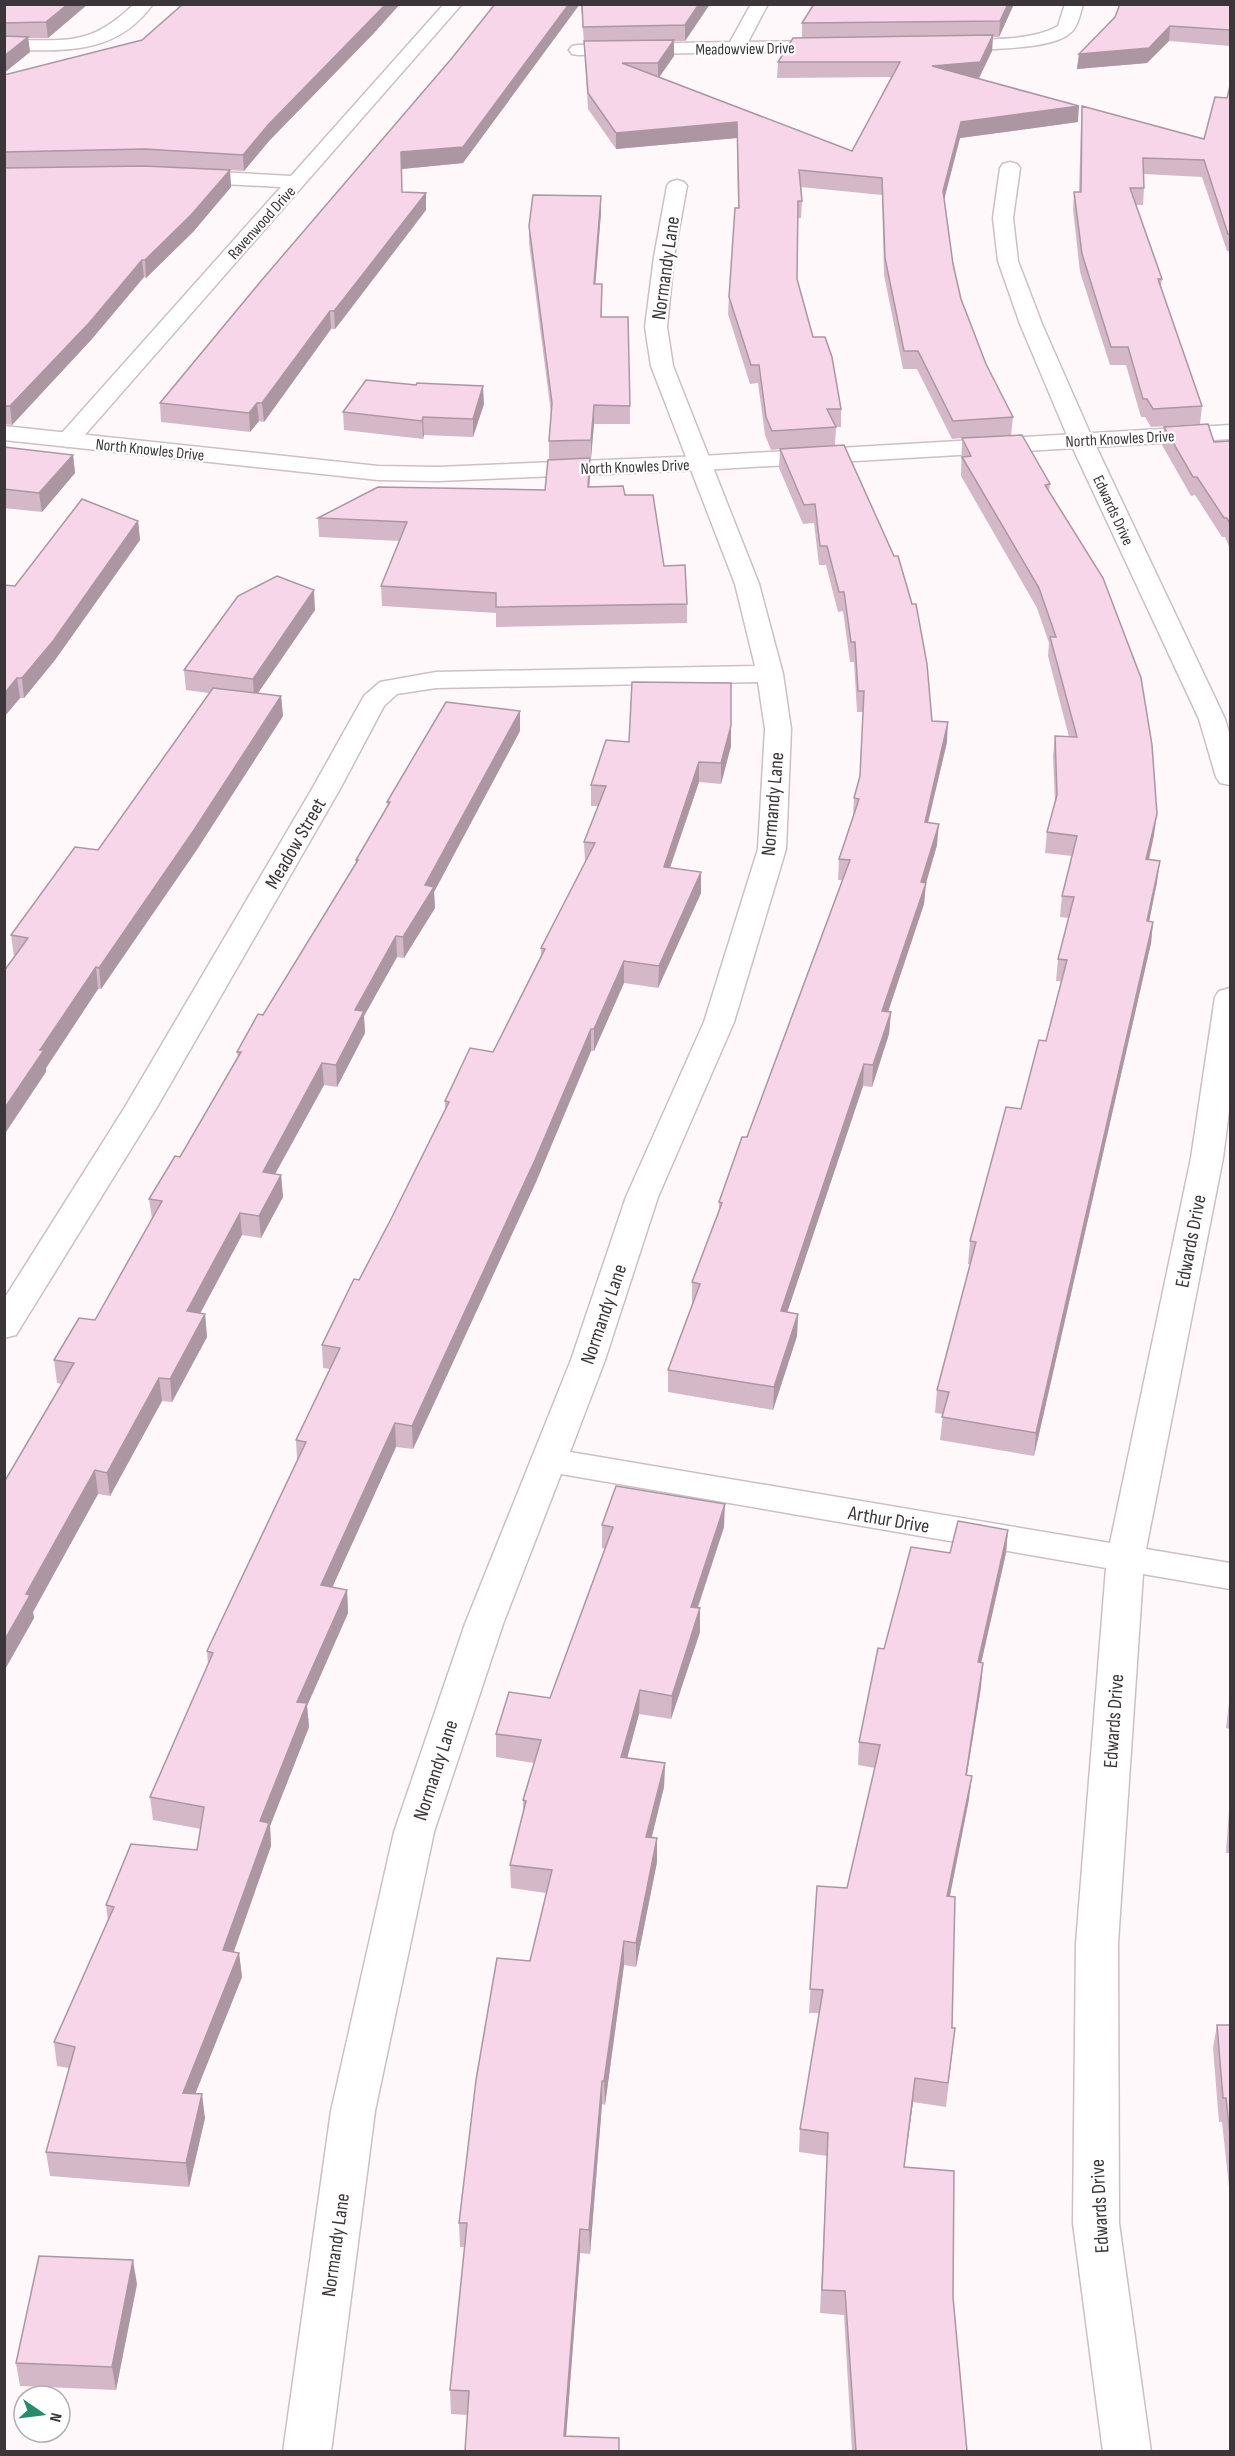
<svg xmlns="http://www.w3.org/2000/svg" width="1235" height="2456" viewBox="0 0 1235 2456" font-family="'Sofia Sans Condensed',sans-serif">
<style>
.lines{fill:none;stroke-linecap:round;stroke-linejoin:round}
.minor-casing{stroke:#cebec6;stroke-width:3}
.tertiary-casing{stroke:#cebec6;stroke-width:3}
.minor{fill:#fff;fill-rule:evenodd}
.tertiary{fill:#fff;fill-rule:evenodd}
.wall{fill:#d4b8c8}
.shaded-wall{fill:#ac96a2}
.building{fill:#f6d6e8;stroke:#ac96a2;stroke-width:1.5}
.labels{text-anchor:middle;stroke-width:4.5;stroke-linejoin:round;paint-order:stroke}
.far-street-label{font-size:16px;fill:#3c363a;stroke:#fff}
.street-label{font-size:20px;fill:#3c363a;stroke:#fff}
</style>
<rect width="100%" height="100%" fill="#fef8fb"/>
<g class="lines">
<defs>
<path id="minor" d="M134,4H153C115,57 62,50 4,50V40C64,39 88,49 134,4Z
M444,4H462L76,445L68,447L60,445L56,440L60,435L281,187L185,182L178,180L175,176L178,172L185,170L291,176Z
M751,4H768L748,42L831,41L837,42L840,46L837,50L831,51L578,55L572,54L569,50L572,46L578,45L730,42Z
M1065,4H1083C1080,14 1078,28 1069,34C1048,51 976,49 948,50L942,49L939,45L942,41L948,40C980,39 1031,42 1058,26Z
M1010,162L1017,164L1020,168L1013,218L1018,261L1042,324L1093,440L1225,719L1230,736V785L1220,783L1216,777L1199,719L1069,440L1020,324L998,261L993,218L1000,168L1003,164Z
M677,180L684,182L687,186L674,257L667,327L673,366L759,584L783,674L791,729L786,849L734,1022L658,1197L605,1360L570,1452L1110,1543L1191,1158L1215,997L1219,991L1230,988V1103L1223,1158L1146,1549L1230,1563V1589L1143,1574L1118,1943L1119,2223L1151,2452H1103L1073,2223L1076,1943L1106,1568L561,1474L503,1624L434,1832L375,2111L331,2452H283L331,2111L394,1832L465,1624L571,1360L626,1197L704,1022L758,849L765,729L758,682L436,688L397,694L384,706L340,789L157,1107L16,1335L4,1338V1299L125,1107L312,789L364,696L380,682L436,672L755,666L735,584L651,366L645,327L654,257L667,186L670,182Z"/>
<path id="tertiary" d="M1230,425V439L702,470L438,481L378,480L4,440V426L378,466L438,467L702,456Z"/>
</defs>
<!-- minor casing -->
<use href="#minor" class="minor-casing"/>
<!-- tertiary casing -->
<use href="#tertiary" class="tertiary-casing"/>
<!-- minor -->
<use href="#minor" class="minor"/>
<!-- tertiary -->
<use href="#tertiary" class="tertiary"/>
</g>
<!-- wall -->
<path class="wall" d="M4,4H88L48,38H28L30,52L4,73Z
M183,4H400L374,33L269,141L244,171L230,170L231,187L193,232L146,278L144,277L91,340L12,425L4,424V75L142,40Z
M581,4H710L685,41H674V56L659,77L852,151L891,77L777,78L778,62L802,38V23L814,4H1014L999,37H993L992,51L979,78H976L1078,122L960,138L944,199L953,264L961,299L986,364L1013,417L1011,436L1050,484L1049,491L1154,835L1149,860L1157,882L1149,921L1153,922L1151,943L1034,1456L940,1440L943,1414L935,1413L937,1390L971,1264H968L970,1241L1021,1109L1046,1041L1061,981H1056L1058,959L1069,918L1060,917L1062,896L1072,856L1045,853L1047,832L1055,803L1053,756L1055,736L1069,737L1048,656L1049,643L1037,608L961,476L962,438L952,439L917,369H903L884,275L882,195L801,187L802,201L801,218H798L797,279L813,337L841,409V427H836L835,446L932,721L947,742L928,823L937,845L926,883L924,904L888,1012H891L889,1034L872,1087L863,1086L787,1312L798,1314L797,1336L773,1410L668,1392V1370L692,1305V1282L719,1210V1202L747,1137L842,880H838L839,859L853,816L854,798L860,776L863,712H857L854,662H850L843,611L838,612L826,565H819L814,523L803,524L779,468L780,449L771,450L765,435L758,383L750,384L728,314L729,297L738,208L737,138L616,149L588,109L584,43Z
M1230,4V46L1169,41L1147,63L1077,69L1079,54Z
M452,58L463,163L402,169V192L426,193V210L343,319L335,329H331L264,422L259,421L250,432L161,422L160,403Z
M1230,86V251H1227L1202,177L1144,174V188L1143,205H1136L1162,279L1161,287L1202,406L1200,424L1151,427L1145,417H1141L1126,365H1110L1080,272L1073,209L1074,192H1079L1081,123L1082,106L1204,139L1227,98Z
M601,213L595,284L602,302V317L630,406V424H594L591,458H590L589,487L625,495L664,566L687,604V623L496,627V613L382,606L381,586L400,541L319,537L318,518L545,490L549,460V441L551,413L529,243V226Z
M484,404L473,437L424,435L423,439L344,430L343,412Z
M1164,427L1214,442L1230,441V549L1225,537H1222L1195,495L1191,496L1162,445Z
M4,447L73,455L75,473L42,512L4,508Z
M138,521L140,540L55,660L24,698H20L4,717V585L15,586Z
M315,610L258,693L281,696L283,716L196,851L101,989H98L46,1068V1072L14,957L11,935L98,850L209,693L186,690L184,670Z
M731,726V746L721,784L699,782L670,868L701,893L658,988L624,983L594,1051H591L536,1182L413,1449L396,1447L332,1587L347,1590L348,1613L307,1706L309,1727L270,1826L271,1846L233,1952L239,1953L242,1977L195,2094L205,2118L189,2187L50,2176L46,2152L69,2068L57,2066L54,2042L108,1921L106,1905L197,1850L201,1829L153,1820L150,1797L208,1665L207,1651L297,1461L296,1440L330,1369L323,1368L322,1345L359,1280L391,1219L445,1110V1101L493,1052L541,955V948L585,863L584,842L598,806H591V785L629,742Z
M520,731L434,892L435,908L404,958L397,957L364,1016L365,1033L337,1087L324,1085L275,1174L281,1175L283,1197L261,1238L242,1235L200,1314H205L207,1337L172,1402L162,1401L110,1496L98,1494L33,1612L34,1618L4,1671V1479H6L62,1384L57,1383L54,1360L95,1320L152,1219L149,1199L180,1157L238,1058L237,1052L263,1015L356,862V860L388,806L387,802Z
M602,1525L724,1527L698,1608H700V1632L671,1719L639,1714L627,1758L665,1763L664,1787L651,1838L657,1862L636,1967L624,1965L605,2105L602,2104L590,2254L580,2253L566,2436L619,2451L468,2415L451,2414L450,2390L465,2247H460L459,2223L530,1961L546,1893L511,1888L510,1865L523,1813V1800L534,1763L496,1757V1734L550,1698L605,1549L602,1548Z
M1008,1530L1006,1553L981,1663V1687L967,1775L969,1799L950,1896L952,2028H955L946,2107L913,2102L904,2168L953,2297L967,2451H852L844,2315L820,2313L827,2156L799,2152L800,2129L819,2013H809L817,1886L847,1888L875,1768L858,1765L859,1742L884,1649L950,1553Z
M1230,1694V1729L1226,1728Z
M1230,1796V1853H1226Z
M1217,2025H1230V2196L1222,2122H1219L1213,2048Z
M137,2284L116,2390L20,2386L16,2363Z"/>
<!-- shaded-wall -->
<path class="shaded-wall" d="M68,4H88L48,38L46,22Z
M386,4H400L374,33L269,141L244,171L243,155L268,125Z
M569,4H580L463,163L402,169L401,152Z
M699,4H710L685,41V25Z
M1008,4H1014L999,37L1000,21Z
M1170,26L1169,41L1147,63L1077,69L1079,54Z
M993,35L992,51L979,78L931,82L932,66Z
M28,37L30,52L4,73V56Z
M674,40V56L658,79V63Z
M1079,106L1078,122L960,138L942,208L943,191L961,122Z
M737,122V138L616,149V133Z
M230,170L231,187L193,232L146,278L145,260Z
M426,193V210L335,329L334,311Z
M601,196V213L594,302V284Z
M142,260L144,277L91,340L12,425L10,406Z
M330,311L331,329L264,422L262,403Z
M483,386L484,404L473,437V419Z
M257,403L259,421L250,432L249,413Z
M594,405V424L591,458V440Z
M423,417L424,435L423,439L422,421Z
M73,455L75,473L42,512L39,493Z
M590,458V477L588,506V487Z
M138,521L140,540L55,660L24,698L22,678Z
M314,590L315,610L254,699L253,679Z
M17,678L20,698L4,717V694Z
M281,696L283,716L196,851L101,989L99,968Z
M520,711V731L434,892L435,908L404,958L403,937L425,885Z
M948,722L947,742L923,843L925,822Z
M731,726V746L721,784V763Z
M699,762V782L663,888L664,867Z
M1157,814L1154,835L1144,880L1146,859Z
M939,824L937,845L926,883L924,904L881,1033L882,1011Z
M1160,861L1157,882L1145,942L1147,921Z
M701,872V893L658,988L659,966Z
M1153,922L1151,943L1034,1456L1036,1433Z
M396,936L397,957L364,1016L365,1033L337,1087L336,1065L355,1010Z
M624,961V983L594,1051V1029Z
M96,967L98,989L46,1068V1072L4,1135V1109L40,1050Z
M891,1012L889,1034L872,1087L873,1065Z
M591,1029V1051L536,1182L413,1449L412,1426Z
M322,1063L324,1085L264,1194L263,1172Z
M864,1064L863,1086L780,1334L781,1311Z
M281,1175L283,1197L261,1238L259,1216Z
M240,1213L242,1235L189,1334L187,1311Z
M205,1314L207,1337L172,1402L170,1379Z
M798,1314L797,1336L773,1410L774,1387Z
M159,1378L162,1401L110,1496L107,1473Z
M395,1423L396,1447L323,1608L321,1585Z
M95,1470L98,1494L33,1612L34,1618L4,1671V1641L26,1594Z
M725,1504L724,1527L690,1630L691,1607Z
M1008,1530L1006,1553L976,1686L978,1662Z
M347,1590L348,1613L307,1706L309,1727L270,1826L271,1846L226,1974L223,1950L260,1821L297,1702Z
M700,1608V1632L671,1719L672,1696Z
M983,1663L981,1687L963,1798L966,1775Z
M640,1690L639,1714L621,1781V1757Z
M665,1763L664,1787L646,1861V1837Z
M972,1776L969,1799L945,1920L947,1896Z
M657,1838V1862L636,1967V1943Z
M624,1941V1965L605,2105L604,2081Z
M239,1953L242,1977L186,2117L183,2093Z
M915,2078L913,2102L901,2191L904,2167Z
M602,2081V2104L590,2254L589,2230Z
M202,2094L205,2118L189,2187L186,2163Z
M580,2229V2253L565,2451L564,2436Z
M133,2260L137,2284L116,2390L112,2367Z"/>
<!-- building -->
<path class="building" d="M4,4H68L46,22L4,23Z
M183,4H386L268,125L243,155L145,149L4,152V75L142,40Z
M495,4H569L463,147L401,152L402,192L426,193L342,301L334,311H330L262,403H257L249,413L160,403L261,281L452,58Z
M582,4H699L685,25L583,27Z
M814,4H1008L1000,21L802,23Z
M1120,4H1230V30L1170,26L1149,48L1079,54L1115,17Z
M993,35L980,62L932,66L1079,106L961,122L943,191L953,264L961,299L986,364L1013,417L953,421L918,351H904L885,258L882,178L799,170L802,201H798L797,279L813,337H825L832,357L841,409H827L836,427L772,431L766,417L759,365H751L729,297L735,208H739L737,122L616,133L588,93L584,41L674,40L658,63H622L852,151L900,62H778L793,38Z
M4,36L28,37L4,56Z
M1230,86V234H1228L1204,160L1143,158L1144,188H1130L1162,279H1158L1202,406L1153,409L1147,399H1143L1128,347H1111L1082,254L1074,192H1081L1082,106L1204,139L1215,97L1227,98Z
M144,166L230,170L191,215L145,260H142L90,322L10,406H4V168Z
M533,195L601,196L594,284H602L601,317H628L630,406L594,405L591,440L549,441L552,403L529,226Z
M366,380L416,385L417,383L483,386L473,419L423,417L422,421L343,412Z
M1208,424L1214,442L1230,441V524L1227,518H1224L1197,477H1193L1164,427Z
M1022,435L1050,484L1045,485L1103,578L1141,678L1152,745L1157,814L1146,859L1160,861L1147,921L1153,922L1036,1433L942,1417L949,1392L937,1390L976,1242L970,1241L1006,1107L1021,1109L1039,1040L1046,1041L1067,960L1058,959L1074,897L1062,896L1077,836L1047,832L1057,795L1055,736L1077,737L1050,637H1056L1039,588L962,457L971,456L962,438Z
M844,445L894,556H898L912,604H916L927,664L932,721L948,722L925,822L939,824L921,882L926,883L882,1011L891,1012L873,1065L864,1064L781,1311L798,1314L774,1387L668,1370L700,1284L692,1282L722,1203L719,1202L742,1137H747L850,860L839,859L859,799L854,798L860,776L864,691H858L855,642H851L844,592H839L827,546H820L815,504L804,505L780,449Z
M4,447L73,455L39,493L4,489Z
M590,458L588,487L623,486L625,495H653L664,566L685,565L687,604L496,607V593L381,586L407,522L318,518L378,487L545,490L548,460Z
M82,499L138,521L53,641L22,678H17L4,694V585L15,586Z
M277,576L314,590L253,679L184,670L238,596Z
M632,682L731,683V726L721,763L699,762L664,867L701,872L659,966L624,961L594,1029H591L535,1160L412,1426L395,1423L321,1585L347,1590L297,1702L307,1703L260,1821L269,1823L223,1950L239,1953L183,2093L202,2094L186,2163L46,2152L75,2047L54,2042L114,1907L106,1905L131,1844L197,1850L204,1807L150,1797L213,1653L207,1651L306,1442L296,1440L340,1348L322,1345L354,1279L359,1280L391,1219L449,1102L445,1101L470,1048L493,1052L545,949L541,948L595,843L584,842L606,786L591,785L606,740L629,742Z
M213,688L281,696L194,830L99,968L96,967L40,1050H44L4,1109V971L28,938L11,935L75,847L98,850Z
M446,702L520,711L425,885L434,887L403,937L396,936L355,1010L364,1011L336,1065L322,1063L263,1172L281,1175L259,1216L240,1213L187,1311L205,1314L170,1379L159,1378L107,1473L95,1470L26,1594L30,1595L4,1641V1479H6L74,1363L54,1360L79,1318L95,1320L162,1201L149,1199L175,1156L180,1157L241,1052H237L258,1014L263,1015L358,860H356L390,802H387Z
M616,1486L725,1504L691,1607L700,1608L672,1696L640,1690L621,1757L665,1763L646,1837L657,1838L636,1943L624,1941L604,2081H602L589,2230L580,2229L564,2436L619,2438V2451H465L469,2391L450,2390L467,2223H459L476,2080L497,1958L530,1961L552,1870L510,1865L526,1801L523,1800L541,1740L496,1734L509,1692L550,1698L613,1527L602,1525Z
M958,1521L1008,1530L978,1662L983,1663L966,1775L972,1776L947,1896L955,1897L952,2028H955L948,2083L915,2078L904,2167L954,2171L953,2297L967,2451H856L845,2291L822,2290L828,2133L800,2129L823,1990L810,1989L817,1886L847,1888L880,1745L859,1742L878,1648L884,1649L911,1547L950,1553Z
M1217,2025H1230V2135L1226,2098H1223Z
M39,2256L133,2260L112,2367L16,2363Z"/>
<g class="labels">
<!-- far-street labels -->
<g class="far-street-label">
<text transform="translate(745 48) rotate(-1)" y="6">Meadowview Drive</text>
<text transform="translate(261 222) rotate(-48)" y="6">Ravenwood Drive</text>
<text transform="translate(1120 438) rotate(-3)" y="6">North Knowles Drive</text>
<text transform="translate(150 449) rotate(6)" y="6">North Knowles Drive</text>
<text transform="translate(635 466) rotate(-2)" y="6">North Knowles Drive</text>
<text transform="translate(1114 510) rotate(65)" y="6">Edwards Drive</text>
</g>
<!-- street labels -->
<g class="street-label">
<text transform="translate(665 268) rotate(-82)" y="7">Normandy Lane</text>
<text transform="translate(772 804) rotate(-85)" y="7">Normandy Lane</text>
<text transform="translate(295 843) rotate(-60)" y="7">Meadow Street</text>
<text transform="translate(1190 1241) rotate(-79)" y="7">Edwards Drive</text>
<text transform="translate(603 1314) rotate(-71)" y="7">Normandy Lane</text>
<text transform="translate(889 1519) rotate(10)" y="7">Arthur Drive</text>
<text transform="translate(1113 1721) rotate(-86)" y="7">Edwards Drive</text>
<text transform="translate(435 1770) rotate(-72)" y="7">Normandy Lane</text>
<text transform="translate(1099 2206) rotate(-93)" y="7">Edwards Drive</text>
<text transform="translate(335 2245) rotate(-82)" y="7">Normandy Lane</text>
</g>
</g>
<!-- border -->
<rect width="1235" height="2456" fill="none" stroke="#3c363a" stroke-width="12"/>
<!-- north arrow -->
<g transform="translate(42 2414) rotate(104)"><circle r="28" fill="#ffffff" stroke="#b1afb0" stroke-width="1.5"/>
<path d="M0-4.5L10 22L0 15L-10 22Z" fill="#248c68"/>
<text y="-9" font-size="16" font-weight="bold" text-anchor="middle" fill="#3c363a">N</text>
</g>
</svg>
